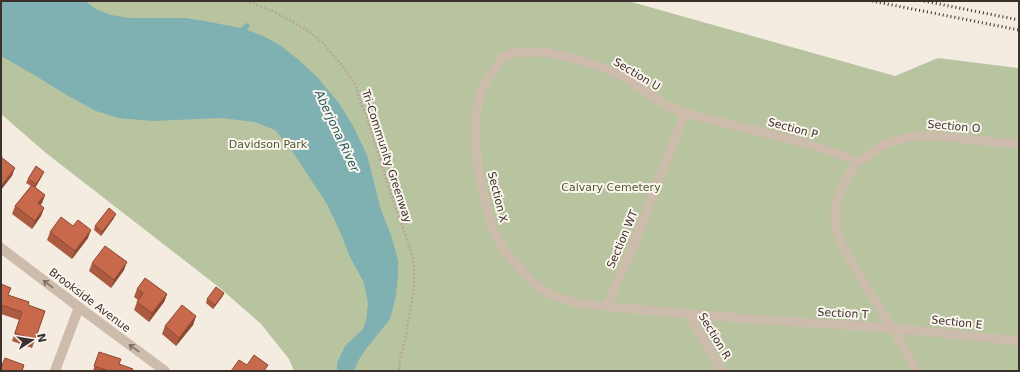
<svg xmlns="http://www.w3.org/2000/svg" width="1020" height="372" viewBox="0 0 1020 372" font-family="'DejaVu Sans',sans-serif">
<style>
.green{fill:#b8c4a0}
.water{fill:#7fb0b2}
.lines{fill:none;stroke-linecap:round;stroke-linejoin:round}
.stream{stroke:#7fb0b2;stroke-width:5}
.path{stroke:#b9a596;stroke-width:2.5;stroke-dasharray:2 2;stroke-linecap:butt}
.service{stroke:#cdbbac;stroke-width:9}
.minor{stroke:#cdbbac;stroke-width:10}
.rail{stroke:#3b302b;stroke-width:3;stroke-dasharray:1 3;stroke-linecap:butt}
.wall{fill:#ac5a40}
.shaded-wall{fill:#8c4a34}
.building{fill:#c8694b;stroke:#8c4a34}
.oneway{stroke:#7d6f65}
.labels{text-anchor:middle;stroke-width:4;stroke-linejoin:round;paint-order:stroke}
.street-label{font-size:11px;fill:#3b302b;stroke:#fbf5ee}
.park-label{font-size:11px;fill:#4a5a2e;stroke:#fbf5ee}
.water-label{font-size:12px;font-style:italic;fill:#1f5a5e;stroke:#fbf5ee}
</style>
<rect width="100%" height="100%" fill="#f4ebe1"/>
<!-- green -->
<path class="green" d="M1,1H628L895,76L938,58L1019,68V371H294L289,359L261,324L220,288L46,153L1,114Z"/>
<!-- water -->
<path class="water" d="M1,1H85L96,9L111,15L130,18H185L205,21L245,29L263,36L281,46L300,61L318,78L338,102L352,124L367,155L381,210L391,235L398,260V275L396,296L390,319L366,349L358,361L354,371H337V363L345,346L363,329L366,321L368,304L364,283L349,255L341,234L327,204L290,148L275,130L255,122L221,118L153,121L118,118L96,111L70,97L36,76L1,56Z"/>
<g class="lines">
<!-- stream -->
<path class="stream" d="M239,33L247,26"/>
<!-- path -->
<path class="path" d="M245,1L255,4L277,13L310,32L323,43L344,68L355,84L360,101L367,117L388,185L413,257L414,269V288L405,341L400,358L399,371"/>
<!-- service -->
<path class="service" d="M544,52L576,59L604,68L623,77L667,106L685,113L797,141L839,154L857,162L843,185L837,201L835,216L837,232L842,245L861,278L892,328L794,322L688,314L582,304L555,297L533,283L517,265L502,247L492,227L485,202L478,167L475,127L478,103L483,86L503,57L513,53Z
M857,162C868,157 877,148 888,143C913,133 938,136 964,139C982,141 1001,142 1019,144
M607,306L634,244L685,113
M688,314L722,371
M892,328L1019,341
M892,328L917,371"/>
<!-- minor -->
<path class="minor" d="M1,248L84,311L165,371
M55,371L79,307"/>
<!-- rail -->
<path class="rail" d="M872,1L1019,30
M924,1L1019,20"/>
</g>
<!-- wall -->
<path class="wall" d="M42,176L35,188L45,195L42,203L40,205L44,208L41,216L32,229L12,214L15,206L31,186L26,183L28,179Z
M114,218L101,236L94,230L95,226Z
M50,232L88,238L72,259L47,240Z
M92,263L124,270L111,288L89,271Z
M1,284L8,295L28,305L45,311L32,348L12,341L19,320L1,314Z
M137,289L167,294L164,302L149,322L134,310L137,302L138,300L134,297Z
M224,293L222,297L213,309L206,303L207,299Z
M196,316L193,325L176,346L162,334L165,326Z
M99,352L119,364L132,371H93Z"/>
<!-- shaded-wall -->
<path class="shaded-wall" d="M15,168L12,176L1,190V186Z
M44,172L42,176L35,188L36,184Z
M45,195L42,203L35,212L38,203Z
M44,208L41,216L32,229L35,221Z
M116,214L114,218L101,236L102,232Z
M91,230L88,238L72,259L75,251Z
M127,262L124,270L111,288L114,280Z
M224,293L222,297L213,309L215,305Z
M167,294L164,302L149,322L152,313Z
M196,316L193,325L176,346L179,338Z"/>
<!-- building -->
<path class="building" d="M1,157L15,168L1,186Z
M36,166L44,172L36,184L28,179Z
M32,185L45,195L38,203L44,208L35,221L15,206Z
M109,208L116,214L102,232L95,226Z
M61,217L73,226L78,220L91,230L75,251L50,232Z
M105,246L127,262L114,280L92,263Z
M145,278L167,294L152,313L137,302L143,293L137,289Z
M1,284L11,288L8,295L29,302L28,305L45,311L35,340L15,333L22,312L1,305Z
M216,287L224,293L215,305L207,299Z
M182,305L196,316L179,338L165,326Z
M99,352L121,359L119,364L133,369L132,371H109L94,366Z
M254,355L268,365L264,371H231L239,360L247,365Z
M5,358L24,365L22,371H1V368Z"/>
<!-- one-way arrows -->
<defs><path id="oneway-shaft" d="M-6 0H5M1.5-3L5.5 0L1.5 3" fill="none" stroke-width="1.6" stroke-linecap="round" stroke-linejoin="round"/></defs>
<g class="oneway">
<use href="#oneway-shaft" transform="translate(48 284) rotate(-143)"/>
<use href="#oneway-shaft" transform="translate(134 348) rotate(-144)"/>
</g>
<g class="labels">
<!-- street labels -->
<g class="street-label">
<text transform="translate(637 74) rotate(31)" y="4">Section U</text>
<text transform="translate(954 126) rotate(5)" y="4">Section O</text>
<text transform="translate(793 128) rotate(15)" y="4">Section P</text>
<text transform="translate(387 156) rotate(72)" y="4">Tri-Community Greenway</text>
<text transform="translate(498 197) rotate(76)" y="4">Section X</text>
<text transform="translate(622 239) rotate(-67)" y="4">Section WT</text>
<text transform="translate(90 300) rotate(37)" y="4">Brookside Avenue</text>
<text transform="translate(843 313) rotate(3)" y="4">Section T</text>
<text transform="translate(957 322) rotate(6)" y="4">Section E</text>
<text transform="translate(715 336) rotate(59)" y="4">Section R</text>
</g>
<!-- park labels -->
<g class="park-label">
<text x="268" y="148">Davidson Park</text>
<text x="611" y="191">Calvary Cemetery</text>
</g>
<!-- water labels -->
<g class="water-label">
<text transform="translate(337 131) rotate(65)" y="4">Aberjona River</text>
</g>
</g>
<!-- border -->
<rect width="1020" height="372" fill="none" stroke="#3b302b" stroke-width="4"/>
<!-- north arrow -->
<g transform="translate(32 340) rotate(78)" stroke="#fbf5ee" stroke-width="3" paint-order="stroke">
<path d="M0-3L7 15L0 10L-7 15Z" fill="#3b302b"/>
<text y="-6" font-size="11" font-weight="bold" text-anchor="middle" fill="#3b302b">N</text>
</g>
</svg>
